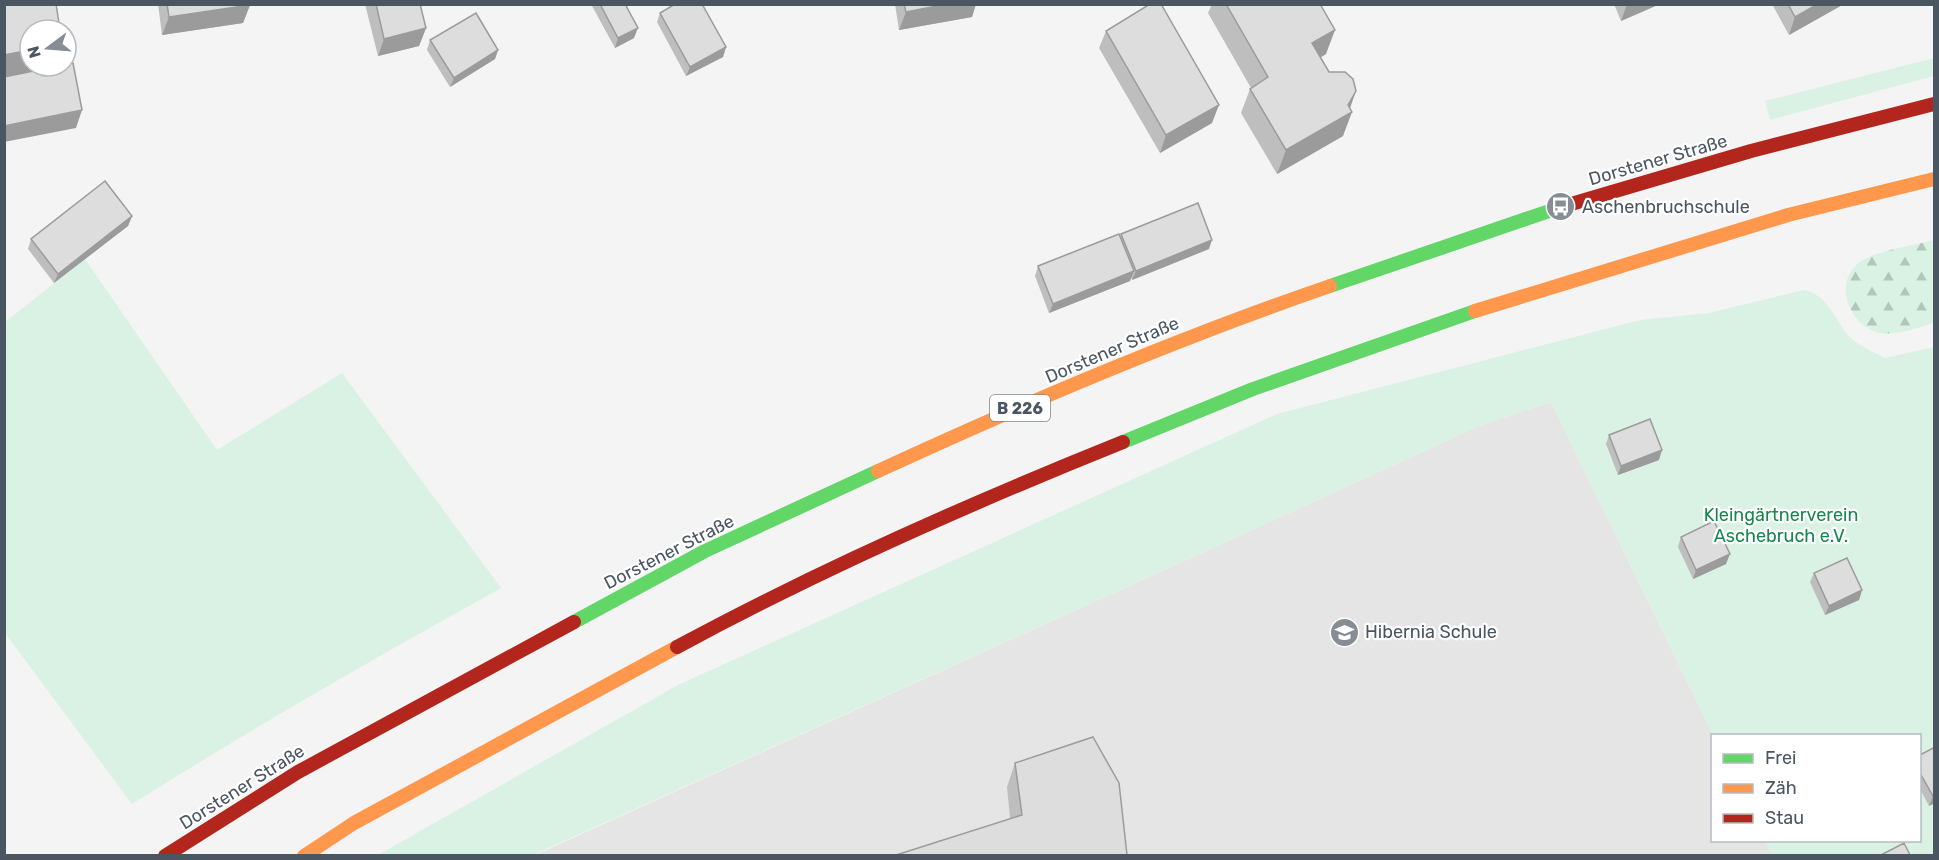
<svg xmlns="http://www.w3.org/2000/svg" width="1939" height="860" viewBox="0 0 1939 860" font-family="Rubik,sans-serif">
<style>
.education{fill:#e6e5e6}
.green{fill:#d9f2e3}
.forest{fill:url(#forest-firs)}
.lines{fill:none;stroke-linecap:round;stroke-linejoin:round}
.fast{stroke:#63d668;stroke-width:14}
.slow{stroke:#ff974d;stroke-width:14}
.jam{stroke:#b3261e;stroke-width:14}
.wall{fill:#bebebf}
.shaded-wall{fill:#9b9b9b}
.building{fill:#ddddde;stroke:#9b9b9b;stroke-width:1.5}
.labels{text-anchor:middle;stroke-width:4.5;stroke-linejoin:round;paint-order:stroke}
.shield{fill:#fff;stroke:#808990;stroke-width:1.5}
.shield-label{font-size:16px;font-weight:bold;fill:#4a5661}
.street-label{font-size:18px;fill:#4a5661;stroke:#fff}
.poi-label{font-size:18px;fill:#4a5661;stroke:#fff;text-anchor:start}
.park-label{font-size:18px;fill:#17864f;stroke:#fff}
</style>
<defs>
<pattern id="forest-firs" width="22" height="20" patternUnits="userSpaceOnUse" patternTransform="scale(1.5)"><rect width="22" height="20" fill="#d9f2e3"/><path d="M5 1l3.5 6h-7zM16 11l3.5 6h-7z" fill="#b2c7bb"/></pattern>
</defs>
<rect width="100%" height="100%" fill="#f4f4f4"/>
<!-- education -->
<path class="education" d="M1551,402L1713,735L1712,840L1765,841L1772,855L533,856L1193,557L1481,425Z"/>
<!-- green -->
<path class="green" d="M1934,58V76L1770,120L1765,101Z
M85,259L217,450L342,373L501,588C376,657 253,728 132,804L5,633V322Z
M1803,290C1828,294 1833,317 1848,335C1856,345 1874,352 1885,358L1934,347V855H1772L1765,841L1920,840V736L1713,735L1551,402L1481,425L1193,557L533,855L376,856L678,685L1277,414L1640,320L1709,313Z"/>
<!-- forest -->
<path class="forest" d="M1934,240V323C1917,328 1894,337 1876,332C1848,323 1833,281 1860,262C1875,251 1915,245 1934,240Z"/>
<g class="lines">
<!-- fast -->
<path class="fast" d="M1330,286L1561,207
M1123,442L1253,389L1475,311
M574,622L705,551L878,471"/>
<!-- slow -->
<path class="slow" d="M1475,311L1788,215L1934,179
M878,471C1025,403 1176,339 1330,286
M304,856L354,823L677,647"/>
<!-- jam -->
<path class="jam" d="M1561,207L1751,151L1934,104
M677,647C821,569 971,503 1123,442
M165,856L298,772L574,622"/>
</g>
<!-- wall -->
<path class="wall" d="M158,4H250V5L243,23L162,35Z
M365,4H420L426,28L419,46L378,56Z
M591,4H625L634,38L615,48Z
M895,4H976L972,17L899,30Z
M1212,4H1320L1326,54L1320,58L1350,108L1343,136L1277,174L1241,113L1250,89L1251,88L1208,13Z
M1614,4H1660L1621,21Z
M1772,4H1844L1789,35Z
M660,13L726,47L723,57L686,76L657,22Z
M1106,31L1212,123L1160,153L1099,48Z
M430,40L498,50L495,59L450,87L427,50Z
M132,216L128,226L54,283L28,249L31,239Z
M1121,234L1209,249L1132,280L1131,277L1130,281L1049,313L1035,276L1038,266L1120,237Z
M1609,435L1659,460L1618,475L1606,444Z
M1681,537L1726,564L1693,579L1678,547Z
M1814,573L1862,590L1859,600L1825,615L1810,582Z
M1935,747V803L1929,806L1920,789V755Z
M1015,763L1127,855L1010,818L1007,787Z"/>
<!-- shaded-wall -->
<path class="shaded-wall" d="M947,4H976L972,17L899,30L906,12Z
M1627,4H1660L1621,21Z
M1818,4H1844L1789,35L1795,17Z
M250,5L243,23L162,35L169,17Z
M426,28L419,46L378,56L384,39Z
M638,28L634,38L615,48L618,38Z
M1335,30L1326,54L1303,68L1312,43Z
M726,47L723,57L686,76L690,67Z
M30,50V66H55L54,69L4,77V55Z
M498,50L495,59L450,87L454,78Z
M1356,91L1348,114L1352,112L1343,136L1277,174L1286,150L1348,105Z
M1219,105L1212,123L1160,153L1166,135Z
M82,110L76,128L4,142V126Z
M132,216L128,226L54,283L58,274Z
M1212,240L1209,249L1132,280L1136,271Z
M1134,271L1130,281L1049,313L1053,304Z
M1662,450L1659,460L1618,475L1621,466Z
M1730,554L1726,564L1693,579L1696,570Z
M1862,590L1859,600L1825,615L1829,606Z
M1935,795V803L1929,806L1933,796Z"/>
<!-- building -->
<path class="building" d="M4,4H56L60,30H30V50L4,55Z
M167,4H250V5L169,17Z
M376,4H420L426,28L384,39Z
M600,4H625L638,28L618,38Z
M675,4H702L726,47L690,67L660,13Z
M904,4H947L906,12Z
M1150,4H1161L1219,105L1166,135L1106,31Z
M1226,4H1320L1335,30L1312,43L1329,72H1345L1353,79L1356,91L1348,105L1352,112L1286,150L1250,89L1268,77Z
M1788,4H1818L1795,17Z
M476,13L498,50L454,78L430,40Z
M73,63L82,110L4,126V77L58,66H66V64Z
M105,181L132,216L58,274L31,239Z
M1198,203L1212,240L1136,271L1121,234Z
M1119,234L1134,271L1053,304L1038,266Z
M1650,419L1662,450L1621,466L1609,435Z
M1714,521L1730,554L1696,570L1681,537Z
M1847,558L1862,590L1829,606L1814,573Z
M1093,737L1119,783L1127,855H896L1022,815L1015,763Z
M1935,747V795L1933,796L1920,773V755Z
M1904,843L1910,855H1881Z"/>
<!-- icons -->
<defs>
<symbol id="bus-disc" viewBox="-11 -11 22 22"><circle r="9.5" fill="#868d94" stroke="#fff"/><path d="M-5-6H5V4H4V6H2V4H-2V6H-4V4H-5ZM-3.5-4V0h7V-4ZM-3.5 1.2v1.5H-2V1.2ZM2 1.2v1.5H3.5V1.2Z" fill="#fff"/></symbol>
<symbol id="school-disc" viewBox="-11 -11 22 22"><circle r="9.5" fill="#868d94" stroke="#fff"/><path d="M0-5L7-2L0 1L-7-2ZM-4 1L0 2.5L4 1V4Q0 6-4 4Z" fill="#fff"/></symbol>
</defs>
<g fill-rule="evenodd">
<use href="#bus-disc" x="1544" y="190" width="33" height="33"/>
<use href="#school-disc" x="1328" y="616" width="33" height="33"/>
</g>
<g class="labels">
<!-- shield labels -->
<rect class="shield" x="990" y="395" width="60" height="26" rx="4.5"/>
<g class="shield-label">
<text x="1020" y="414">B 226</text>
</g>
<!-- street labels -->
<g class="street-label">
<text transform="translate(1658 160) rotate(-16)" y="6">Dorstener Straße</text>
<text transform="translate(1112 350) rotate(-23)" y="6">Dorstener Straße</text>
<text transform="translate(669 552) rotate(-27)" y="6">Dorstener Straße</text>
<text transform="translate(242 787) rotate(-32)" y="6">Dorstener Straße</text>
</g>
<!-- poi labels -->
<g class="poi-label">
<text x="1582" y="213">Aschenbruchschule</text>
<text x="1365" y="638">Hibernia Schule</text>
</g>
<!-- park labels -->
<g class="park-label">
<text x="1781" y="521">Kleingärtnerverein<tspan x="1781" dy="21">Aschebruch e.V.</tspan></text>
</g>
</g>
<!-- border -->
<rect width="1939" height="860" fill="none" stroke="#4a5661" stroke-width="12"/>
<!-- legend -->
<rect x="1711" y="734" width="210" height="108" fill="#ffffff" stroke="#b7bbc0" stroke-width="1.5"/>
<rect x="1723" y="754" width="30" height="9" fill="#63d668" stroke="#b7bbc0" stroke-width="1.5"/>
<text x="1765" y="764" font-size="18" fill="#4a5661">Frei</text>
<rect x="1723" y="784" width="30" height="9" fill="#ff974d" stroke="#b7bbc0" stroke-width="1.5"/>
<text x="1765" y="794" font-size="18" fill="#4a5661">Zäh</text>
<rect x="1723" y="814" width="30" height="9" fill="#b3261e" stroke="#b7bbc0" stroke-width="1.5"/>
<text x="1765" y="824" font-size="18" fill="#4a5661">Stau</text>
<!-- north arrow -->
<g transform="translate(48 48) rotate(254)"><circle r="28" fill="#ffffff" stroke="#b7bbc0" stroke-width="1.5"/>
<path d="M0-4.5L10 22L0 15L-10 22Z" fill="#868d94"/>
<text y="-9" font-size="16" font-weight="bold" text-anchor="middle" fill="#4a5661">N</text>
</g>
</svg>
